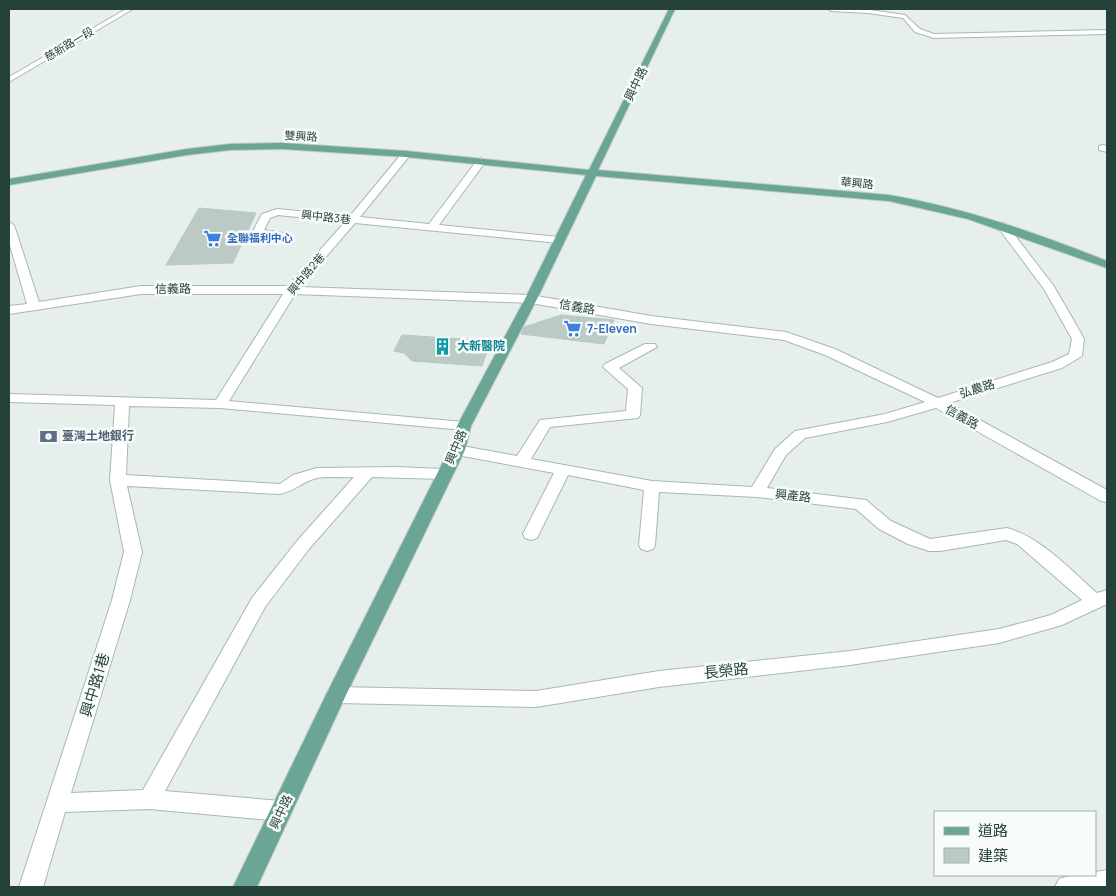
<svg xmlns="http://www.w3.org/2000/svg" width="1116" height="896" viewBox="0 0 1116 896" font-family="Manrope,'Noto Sans TC',sans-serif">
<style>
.building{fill:#bbcac4;stroke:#b8c9c2}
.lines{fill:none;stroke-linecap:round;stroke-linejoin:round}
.minor-casing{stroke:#a8b8b2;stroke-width:2}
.major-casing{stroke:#c2cac8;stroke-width:2}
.minor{fill:#fff;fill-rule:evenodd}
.major{fill:#6aa596;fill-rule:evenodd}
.labels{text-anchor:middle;stroke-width:5;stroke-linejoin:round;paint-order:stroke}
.far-street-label{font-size:11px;fill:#24423a;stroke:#f7fbf9}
.far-shop-label{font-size:11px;font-weight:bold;fill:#366cbe;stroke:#f7fbf9;text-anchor:start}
.street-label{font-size:12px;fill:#24423a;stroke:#f7fbf9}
.shop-label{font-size:12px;font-weight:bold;fill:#366cbe;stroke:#f7fbf9;text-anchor:start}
.culture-label{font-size:12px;font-weight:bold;fill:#0d838f;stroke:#f7fbf9;text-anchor:start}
.service-label{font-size:12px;font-weight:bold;fill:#4e5e75;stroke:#f7fbf9;text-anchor:start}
.near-street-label{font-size:15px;fill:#24423a;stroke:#f7fbf9}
</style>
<rect width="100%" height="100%" fill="#e6efeb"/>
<!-- building -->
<path class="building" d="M199,208L256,213L233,263L166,265Z
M561,315L614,320L604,344L521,334L524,327Z
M402,335L491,341L482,366L412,361L404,353L394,351Z"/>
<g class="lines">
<defs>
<path id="minor" d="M126,9H133L9,82V77Z
M828,9H863L905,15L920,29L934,34L1107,30V34L934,38L915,32L903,18L868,13L831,11Z
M1102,145L1107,146V152L1099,150V146Z
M406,151L411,154L360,217L429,224L478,159L481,158L486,161L439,225L559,237L564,240L559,243L355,223L300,287L531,295L651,316L786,332L835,349L938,398L1052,362L1069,354L1072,339L1044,289L997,226L1002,223L1006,224L1053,285L1070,314L1084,339L1082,356L1062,368L949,403L1107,490V502L1101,501L936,408L887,422L805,438L786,455L767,488L866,500L891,521L930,539L1007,528C1042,538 1070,570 1097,593L1107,590V604L1062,625L999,643L850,665L659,687L536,707L336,703L329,701L326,695L329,689L336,687L536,691L659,671L850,651L999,629L1051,615L1082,600L1017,544L1006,540L940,551H929L908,544L879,529L856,509L757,497L659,492L655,545L653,549L647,551L641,549L639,545L644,490L568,475L537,538L531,540L525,538L523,534L554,473L457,455L452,453L449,450L452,447L457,445L517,456L540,420L626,411L628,389L603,367L605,364L645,344H655L657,347L619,368L642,388L640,415L638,418L550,427L531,459L652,481L752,487L775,449L795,431L885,414L925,402L825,355L784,340L651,324L531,303L295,294L229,401L464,422L469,423L471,426L469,429L464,430L220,408L129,406L126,475L280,484L293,475L317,468L396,467L443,469L448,471L451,474L448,477L443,479L372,477L309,549L265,607L165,791L281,801L289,804L292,811L289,818L281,821L149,809L65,812L43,887H19L112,600L124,552L110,480L115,405L9,402V394L216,400L283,294H141L9,314V306L27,304L9,242V222L14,225L39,302L141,286H288L345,222L278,215L270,218L264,230L289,234L290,236C283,242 259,238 253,231L262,214L277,209L350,216L403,152ZM354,477L297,541L252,598L143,790L71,793L130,600L142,552L127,486L280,494C294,491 304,481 317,478C329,476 343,478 354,477Z
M1107,870V887H1055L1059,879L1073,875H1095V872Z"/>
<path id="major" d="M669,9H675L598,170L889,195C965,208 1036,233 1107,261V268L968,219L889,201L596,176L537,299L471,426L465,450L346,695L257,887H233L326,695L449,450L457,426L525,299L586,175L406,157L282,149L230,150L187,155L9,185V179L187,149L230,144L282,143L406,151L589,170Z"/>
</defs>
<!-- minor casing -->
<use href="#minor" class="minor-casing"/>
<!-- major casing -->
<use href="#major" class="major-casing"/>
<!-- minor -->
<use href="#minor" class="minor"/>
<!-- major -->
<use href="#major" class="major"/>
</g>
<!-- icons -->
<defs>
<symbol id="supermarket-bare" viewBox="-9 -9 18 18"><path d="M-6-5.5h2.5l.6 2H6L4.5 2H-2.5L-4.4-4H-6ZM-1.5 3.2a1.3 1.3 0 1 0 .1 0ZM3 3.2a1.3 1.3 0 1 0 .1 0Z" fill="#3f7fe0" stroke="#f7fbf9" stroke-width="2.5" paint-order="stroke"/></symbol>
<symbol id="building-bare" viewBox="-9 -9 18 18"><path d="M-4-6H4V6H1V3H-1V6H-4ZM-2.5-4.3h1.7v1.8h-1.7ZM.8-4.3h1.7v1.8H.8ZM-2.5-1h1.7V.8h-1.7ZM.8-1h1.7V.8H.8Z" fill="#0f9aa8" stroke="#f7fbf9" stroke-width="2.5" paint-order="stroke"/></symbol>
<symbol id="bank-bare" viewBox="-9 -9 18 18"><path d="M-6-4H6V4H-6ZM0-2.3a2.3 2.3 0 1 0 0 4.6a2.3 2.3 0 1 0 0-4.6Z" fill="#5c6f8a" stroke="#f7fbf9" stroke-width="2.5" paint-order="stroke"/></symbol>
</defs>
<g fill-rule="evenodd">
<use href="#supermarket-bare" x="200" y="226" width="25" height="25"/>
<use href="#supermarket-bare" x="560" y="316" width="25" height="25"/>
<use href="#building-bare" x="430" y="334" width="25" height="25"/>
<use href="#bank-bare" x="36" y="424" width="25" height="25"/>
</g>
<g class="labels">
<!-- far-street labels -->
<g class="far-street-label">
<text transform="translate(69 44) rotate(-31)" y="4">慈新路一段</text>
<text transform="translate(301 136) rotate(3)" y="4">雙興路</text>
<text transform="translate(857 183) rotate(5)" y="4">華興路</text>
<text transform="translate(326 217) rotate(6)" y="4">興中路3巷</text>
<text transform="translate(306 274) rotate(-50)" y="4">興中路2巷</text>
</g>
<!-- far-shop labels -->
<g class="far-shop-label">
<text x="227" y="242">全聯福利中心</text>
</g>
<!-- street labels -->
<g class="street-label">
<text transform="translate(636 84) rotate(-64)" y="4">興中路</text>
<text transform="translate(173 289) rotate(-1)" y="4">信義路</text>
<text transform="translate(577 307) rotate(10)" y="4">信義路</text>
<text transform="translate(977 389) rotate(-17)" y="4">弘農路</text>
<text transform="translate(962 417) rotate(29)" y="4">信義路</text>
<text transform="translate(456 447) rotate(-67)" y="4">興中路</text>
<text transform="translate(793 496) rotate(6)" y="4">興產路</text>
<text transform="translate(281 812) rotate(-65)" y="4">興中路</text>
</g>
<!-- shop labels -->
<g class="shop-label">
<text x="587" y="333">7-Eleven</text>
</g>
<!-- culture labels -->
<g class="culture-label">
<text x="457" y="350">大新醫院</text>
</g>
<!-- service labels -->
<g class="service-label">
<text x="62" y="440">臺灣土地銀行</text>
</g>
<!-- near-street labels -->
<g class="near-street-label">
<text transform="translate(726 671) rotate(-6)" y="5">長榮路</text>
<text transform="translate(95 685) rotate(-73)" y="5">興中路1巷</text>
</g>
</g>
<!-- border -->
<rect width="1116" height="896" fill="none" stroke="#24423a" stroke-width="20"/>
<!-- legend -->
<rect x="934" y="811" width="162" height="65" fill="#f7fbf9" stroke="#a3b1ad"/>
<rect x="944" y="827" width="25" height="8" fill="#6aa596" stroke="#a3b1ad"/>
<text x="978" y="836" font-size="15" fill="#24423a">道路</text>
<rect x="944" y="848" width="25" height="15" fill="#bbcac4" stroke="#a3b1ad"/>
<text x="978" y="861" font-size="15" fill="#24423a">建築</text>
</svg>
